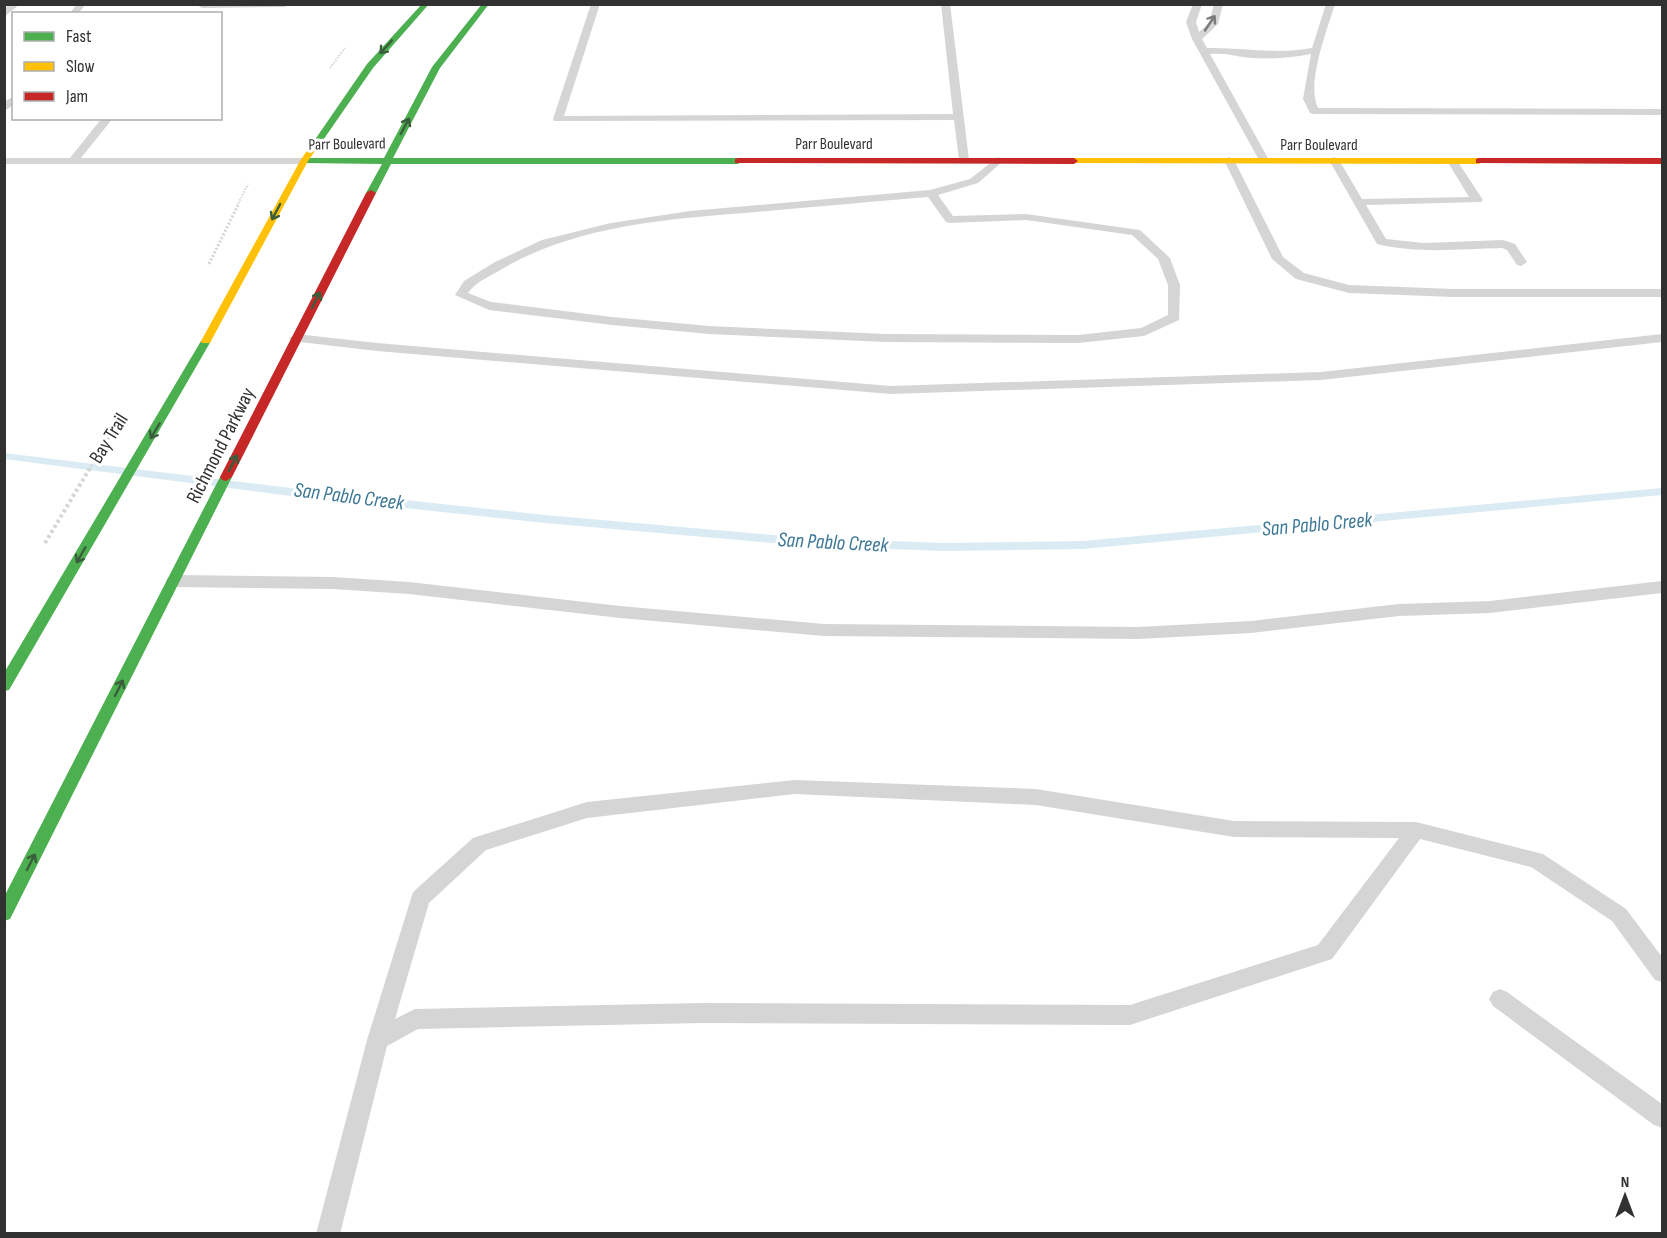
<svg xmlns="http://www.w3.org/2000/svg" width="1667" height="1238" viewBox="0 0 1667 1238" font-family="'Sofia Sans Condensed',sans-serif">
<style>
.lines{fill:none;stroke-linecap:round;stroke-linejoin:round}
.stream{fill:#dbebf3;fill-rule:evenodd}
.path-far2{stroke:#d5d5d5;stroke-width:2;stroke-dasharray:1.5 1.5;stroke-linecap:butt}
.path-far1{stroke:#d5d5d5;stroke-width:3;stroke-dasharray:2 2;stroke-linecap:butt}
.path{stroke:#d5d5d5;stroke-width:4;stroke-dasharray:3 3;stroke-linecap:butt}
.lane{fill:#d5d5d5;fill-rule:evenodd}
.fast{fill:#4caf50;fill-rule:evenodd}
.slow{fill:#ffc107;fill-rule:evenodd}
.jam{fill:#c62828;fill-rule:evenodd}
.oneway{stroke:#7b7b7b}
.oneway2{stroke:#3a5d3c}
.labels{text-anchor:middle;stroke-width:6;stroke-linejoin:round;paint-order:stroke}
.far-street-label{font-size:16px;fill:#313131;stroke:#fff}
.street-label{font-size:20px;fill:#313131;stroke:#fff}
.water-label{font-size:21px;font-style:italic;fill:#3c7796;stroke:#fff}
</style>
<rect width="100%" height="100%" fill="#fff"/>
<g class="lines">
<!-- stream -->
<path class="stream" d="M4,453L283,487L545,515L806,538L944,543L1083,541L1662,488V495L1083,549L944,551L806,546L545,523L283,495L4,459Z"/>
<!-- path-far2 -->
<path class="path-far2" d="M330,68L345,48
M237,206L248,184"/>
<!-- path-far1 -->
<path class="path-far1" d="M209,264L238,205
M89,470L122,416"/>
<!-- path -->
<path class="path" d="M45,543L90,468"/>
<!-- lane -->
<path class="lane" d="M10,4H20L4,17V9Z
M77,4H86L78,14H69Z
M289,4L285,7L202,8L197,5Z
M591,4H600L564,116L953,114L941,4H950L969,160L964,163L959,160L954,120L554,121L553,119Z
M1193,4H1202L1196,22L1199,32L1209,23L1214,4H1223L1218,24L1202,39L1207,48C1242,47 1276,55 1312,48L1326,4H1335C1327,30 1306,84 1318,108L1662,109V115L1314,114L1310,113L1303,99L1311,54C1290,58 1264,60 1243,57C1230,55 1224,53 1210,54L1269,160L1264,163L1259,160L1192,39L1186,22Z
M14,96V105L4,111V102Z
M102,118H113L81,158H304L309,161L304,164H4V158H70Z
M998,157L1003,160L1002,162L978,183L938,195L953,216L1026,214L1140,230L1170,258L1180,285L1179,320L1144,336L1078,343L886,342L709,334L612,325L489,310L455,295L464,281L495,262L542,240L611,223L690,211L930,190L970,179ZM928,197L946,222L950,223L1026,220L1132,235L1158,259L1168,285V315L1141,328L1078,335L886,334L709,326L612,317L491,302L468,293C475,283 486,278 497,272C573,225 669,219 756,212C813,207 870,202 928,197Z
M1229,157L1234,160L1283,257L1304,273L1349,285L1454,289H1662V297H1454L1349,293L1296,279L1272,259L1224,160Z
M1334,157L1339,160L1362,199L1469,197L1447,161L1452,158L1456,159L1483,200L1481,202L1366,205L1386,239L1424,243L1503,240L1515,244L1527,262L1521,266L1517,265L1507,250L1502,248C1460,249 1418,254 1377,244L1329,160Z
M296,334L377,343L891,386L1321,372L1662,334V342L1321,380L891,394L377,351L291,341L289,338Z
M174,575L333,577L409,582L620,606L824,624L1138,627L1251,621L1399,604L1490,601L1662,581V593L1490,613L1399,616L1251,633L1138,639L824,636L620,618L409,594L333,589L174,587L168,585L166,581L168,577Z
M795,780L1036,789L1234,821L1416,822L1543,854L1626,909L1662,957V982L1655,980L1612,921L1531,867L1420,839L1332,959L1130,1025L703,1023L418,1029L387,1046L340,1234H316L367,1040L413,892L473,838L587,802ZM795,794L1036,805L1234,837L1399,838L1318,945L1130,1005L703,1003L415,1009L395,1019L429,903L486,850L587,818Z
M1500,989L1507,992L1662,1104V1128L1654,1125L1493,1006L1489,999L1493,992Z"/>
<!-- fast -->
<path class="fast" d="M422,4H429L373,68L319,146H313L312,144L367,64Z
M482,4H489L440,68L393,158H738L742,161L738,164H391L376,193L371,196L366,193L382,164L301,163V159L304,158H384L432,67Z
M206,338L211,341L9,690L4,691V673L201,341Z
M226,473L232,477L10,919L4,921V897L220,477Z"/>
<!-- slow -->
<path class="slow" d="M313,142L320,144L308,161L211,341L210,343H202L201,341L300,161Z
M1074,158H1479L1483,161L1479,164L1071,163V159Z"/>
<!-- jam -->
<path class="jam" d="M738,158H1074L1078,161L1074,164L735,163V159Z
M1479,158H1662V164L1476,163V159Z
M371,190L376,193L232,477L226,481L222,480L220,477L366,193Z"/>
</g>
<!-- one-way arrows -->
<defs><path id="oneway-shaft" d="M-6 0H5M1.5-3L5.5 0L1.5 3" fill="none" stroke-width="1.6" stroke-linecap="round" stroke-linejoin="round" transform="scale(1.5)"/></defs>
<use class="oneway" href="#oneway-shaft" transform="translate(1210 23) rotate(-56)"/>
<g class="oneway2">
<use href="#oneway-shaft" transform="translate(386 47) rotate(132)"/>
<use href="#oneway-shaft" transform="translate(405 126) rotate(-62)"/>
<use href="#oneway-shaft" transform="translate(276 212) rotate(118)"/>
<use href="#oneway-shaft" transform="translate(316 300) rotate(-63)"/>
<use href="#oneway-shaft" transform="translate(155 431) rotate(121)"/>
<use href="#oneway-shaft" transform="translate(233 463) rotate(-63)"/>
<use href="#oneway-shaft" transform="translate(81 555) rotate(120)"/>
<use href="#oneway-shaft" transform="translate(119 688) rotate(-63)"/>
<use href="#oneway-shaft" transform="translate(31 862) rotate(-63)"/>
</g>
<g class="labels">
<!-- far-street labels -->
<g class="far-street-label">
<text transform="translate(347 143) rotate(-1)" y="6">Parr Boulevard</text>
<text x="834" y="149">Parr Boulevard</text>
<text x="1319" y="150">Parr Boulevard</text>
</g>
<!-- street labels -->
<g class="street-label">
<text transform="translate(108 438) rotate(-58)" y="7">Bay Trail</text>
<text transform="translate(220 445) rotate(-63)" y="7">Richmond Parkway</text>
</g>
<!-- water labels -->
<g class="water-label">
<text transform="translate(349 496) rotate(7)" y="7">San Pablo Creek</text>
<text transform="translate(1317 524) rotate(-5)" y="7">San Pablo Creek</text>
<text transform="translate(833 542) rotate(3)" y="7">San Pablo Creek</text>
</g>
</g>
<!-- border -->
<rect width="1667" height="1238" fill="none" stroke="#313131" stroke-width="12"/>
<!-- legend -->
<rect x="12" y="12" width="210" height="108" fill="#ffffff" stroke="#adadad" stroke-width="1.5"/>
<rect x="24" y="32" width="30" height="9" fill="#4caf50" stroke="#adadad" stroke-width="1.5"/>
<text x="66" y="42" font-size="18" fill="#313131">Fast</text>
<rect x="24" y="62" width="30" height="9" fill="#ffc107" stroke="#adadad" stroke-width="1.5"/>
<text x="66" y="72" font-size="18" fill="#313131">Slow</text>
<rect x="24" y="92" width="30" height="9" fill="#c62828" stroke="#adadad" stroke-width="1.5"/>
<text x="66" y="102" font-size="18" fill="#313131">Jam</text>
<!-- north arrow -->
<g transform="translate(1625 1196)" stroke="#ffffff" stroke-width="4.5" paint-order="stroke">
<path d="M0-4.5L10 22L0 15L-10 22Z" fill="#313131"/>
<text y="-9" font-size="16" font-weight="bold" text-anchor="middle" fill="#313131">N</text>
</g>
</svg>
